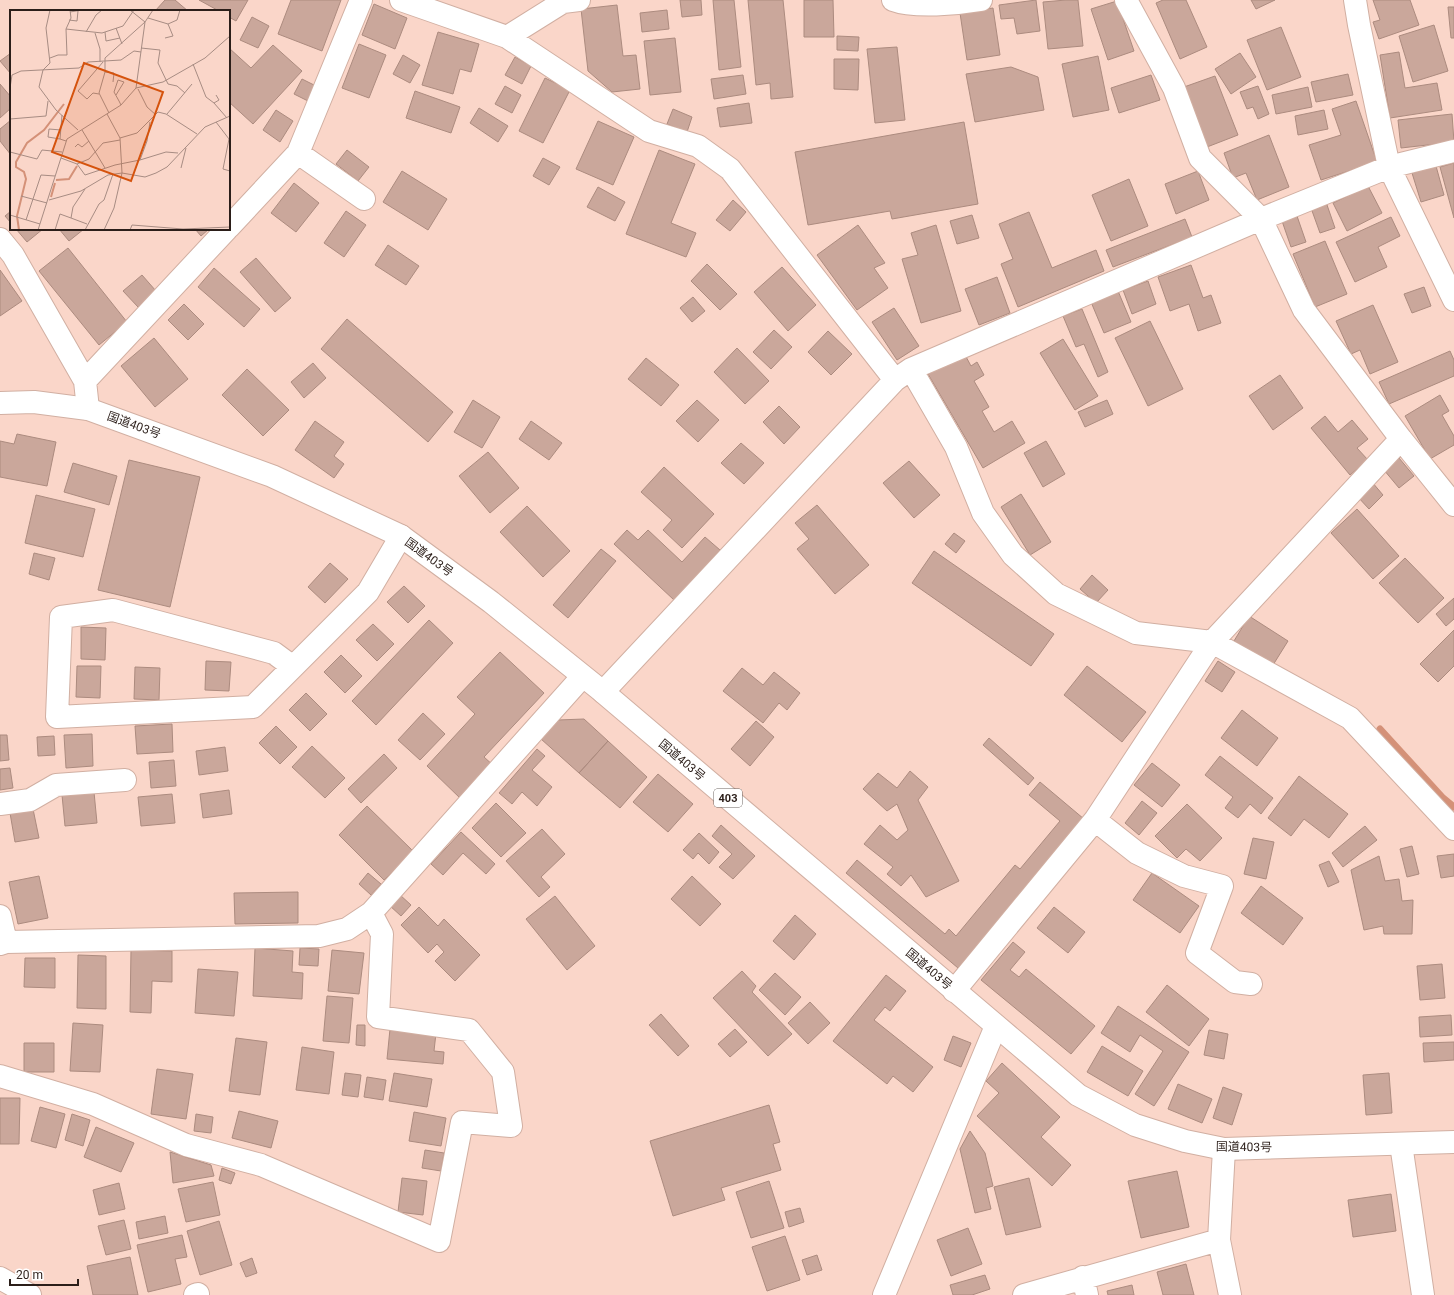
<svg xmlns="http://www.w3.org/2000/svg" width="1454" height="1295" viewBox="0 0 1454 1295" font-family="Roboto,'Noto Sans JP',sans-serif">
<style>
.lines{fill:none;stroke-linecap:round;stroke-linejoin:round}
.stream{stroke:#d49178;stroke-width:7}
.building{fill:#caa79b;stroke:#ac8b7f}
.minor-casing{stroke:#d1afa2;stroke-width:24}
.highway-casing{stroke:#d1afa2;stroke-width:24}
.minor{stroke:#fff;stroke-width:22}
.highway{stroke:#fff;stroke-width:22}
.labels{text-anchor:middle;stroke-width:4;stroke-linejoin:round;paint-order:stroke}
.shield{fill:#fff;stroke:#6b625e;stroke-width:1}
.shield-label{font-size:11px;font-weight:bold;fill:#2b1e19}
.street-label{font-size:12px;fill:#2b1e19;stroke:#fff}
.inset-river{fill:none;stroke:#d49178;stroke-width:2}
.inset-road{fill:none;stroke:#a78c83;stroke-width:1}
.view{fill:#d5530d;fill-opacity:0.15;stroke:#d5530d;stroke-width:2}
.inset-edge{fill:none;stroke:#2b1e19;stroke-width:2}
</style>
<rect width="100%" height="100%" fill="#fad6c9"/>
<g class="lines">
<!-- stream -->
<path class="stream" d="M1380,729L1443,798L1454,807"/>
</g>
<!-- building -->
<path class="building" d="M165,0H175L188,11H155Z
M199,0H248L236,21L229,17V11H219Z
M291,0H341L322,51L278,34Z
M680,0H701L702,15L682,17Z
M713,0H734L741,67L719,70Z
M748,0H783L793,97L771,99L770,83L756,85Z
M804,0H833L834,37H804Z
M1036,0L1040,31L1017,34L1014,18L1001,19L999,5Z
M1066,0H1078L1083,46L1048,49L1043,2Z
M1163,0H1186L1207,47L1180,59L1156,3Z
M1251,0H1275L1256,9Z
M1373,0H1410L1419,25L1379,39L1373,22L1380,20Z
M1117,1L1134,51L1108,60L1091,9Z
M374,4L407,18L395,49L362,35Z
M617,5L623,56L636,55L640,89L612,92L588,71L581,9Z
M1448,7H1454V38H1451Z
M993,8L1000,55L967,60L960,13Z
M667,10L669,29L642,32L640,13Z
M252,17L269,26L258,48L240,40Z
M1434,25L1448,71L1413,82L1399,36Z
M1281,27L1301,77L1267,90L1247,40Z
M438,32L479,44L471,72L460,69L453,94L422,85Z
M837,36L859,37L858,51L837,50Z
M675,38L681,92L650,95L644,41Z
M359,44L386,55L369,98L342,88Z
M273,45L302,71L253,124L229,102V48L251,68Z
M897,47L905,120L875,123L867,49Z
M1399,52L1405,88L1437,83L1442,110L1390,118L1380,55Z
M11,53V74L0,61Z
M1240,53L1256,77L1231,94L1215,69Z
M403,55L420,65L410,83L393,74Z
M1098,56L1109,110L1073,117L1062,64Z
M515,57L531,66L522,84L505,75Z
M834,59H859L858,90L834,89Z
M1011,67L1038,77L1044,110L975,122L966,74Z
M1348,74L1353,95L1316,102L1311,82Z
M743,75L746,94L714,99L711,79Z
M1151,75L1160,100L1119,113L1111,88Z
M1215,76L1238,135L1207,147L1184,87Z
M545,78L570,90L543,143L519,131Z
M302,79L316,86L308,101L294,94Z
M0,84L11,97V108L0,118Z
M505,86L521,95L512,113L495,104Z
M1258,86L1269,114L1258,119L1253,107L1247,109L1240,92Z
M1308,87L1312,107L1276,114L1272,95Z
M415,91L460,107L451,133L406,118Z
M1356,101L1377,162L1321,180L1309,145L1341,135L1332,109Z
M749,103L752,123L720,127L717,108Z
M479,108L508,126L498,142L470,123Z
M673,109L692,117L687,132L667,124Z
M276,110L293,121L280,142L263,130Z
M1324,110L1328,129L1298,135L1295,116Z
M1452,114L1454,142L1401,148L1398,120Z
M11,120V155L0,141V129Z
M598,121L634,137L613,185L576,169Z
M964,122L978,204L892,219L890,211L808,225L795,152Z
M1269,135L1289,187L1257,200L1246,173L1233,178L1224,153Z
M347,150L369,167L358,181L336,164Z
M659,150L695,164L671,223L696,233L686,257L626,234Z
M543,158L560,167L549,185L533,176Z
M1454,163V218L1440,167Z
M1436,166L1444,195L1421,202L1412,173Z
M402,171L447,199L428,230L383,202Z
M1198,171L1209,200L1176,214L1165,184Z
M1129,179L1148,226L1111,241L1092,195Z
M294,183L319,203L296,232L271,213Z
M1368,186L1382,213L1347,231L1333,203Z
M598,187L625,202L615,221L587,207Z
M733,200L746,212L730,231L716,220Z
M1326,202L1335,228L1320,233L1311,208Z
M11,211V223L5,216Z
M346,211L366,225L344,257L324,243Z
M1029,212L1052,268L1096,250L1104,271L1018,307L1001,264L1013,259L999,224Z
M972,215L979,238L957,244L950,221Z
M1297,216L1306,242L1291,247L1282,221Z
M1391,217L1400,236L1378,247L1387,267L1355,282L1336,242Z
M1185,219L1192,237L1113,267L1106,250Z
M858,225L885,263L874,268L888,288L857,310L817,255Z
M936,225L961,311L921,323L902,259L918,255L911,233Z
M16,229H43L27,242Z
M59,229H84L69,241Z
M195,229H209L201,236Z
M1325,241L1347,294L1315,307L1293,254Z
M388,245L419,266L406,285L375,265Z
M68,248L127,322L99,345L39,271Z
M256,258L291,298L275,312L240,272Z
M707,264L737,294L720,310L691,281Z
M1191,265L1203,298L1211,295L1221,323L1198,331L1189,304L1170,311L1158,277Z
M782,267L816,305L788,331L754,292Z
M214,268L260,309L244,327L198,287Z
M0,270L22,301L0,316Z
M142,275L156,291L138,307L123,291Z
M997,277L1010,313L979,325L965,289Z
M1148,281L1156,304L1132,314L1123,290Z
M1424,287L1431,306L1412,313L1404,294Z
M1118,291L1131,322L1104,333L1091,302Z
M693,297L705,311L692,322L680,308Z
M184,304L204,324L188,340L168,320Z
M1373,305L1398,362L1370,374L1360,350L1351,354L1336,321Z
M894,308L919,346L897,360L872,322Z
M1082,309L1108,372L1098,377L1084,344L1076,347L1063,316Z
M347,319L453,412L428,442L321,349Z
M1150,321L1183,389L1148,406L1115,338Z
M774,330L792,347L771,369L753,352Z
M828,331L852,354L831,375L808,352Z
M154,338L188,379L155,407L121,366Z
M1063,339L1098,396L1075,410L1040,353Z
M737,348L769,381L745,404L714,372Z
M1450,351L1454,360V376L1389,404L1379,382Z
M964,353L971,366L977,362L984,375L974,381L989,407L982,411L994,432L1012,421L1025,443L983,468L928,374Z
M646,358L679,385L661,406L628,379Z
M313,363L326,378L304,398L291,382Z
M247,369L289,410L263,436L222,395Z
M1280,375L1303,408L1273,430L1249,396Z
M1440,395L1449,411L1442,415L1454,436V445L1430,459L1405,416Z
M473,400L500,417L482,448L454,432Z
M697,400L719,420L698,442L676,421Z
M1107,400L1113,414L1085,427L1078,412Z
M779,406L800,427L784,444L763,422Z
M1325,416L1338,432L1352,420L1368,439L1357,448L1368,460L1350,475L1311,428Z
M315,421L344,442L334,456L344,464L334,478L295,450Z
M531,421L562,443L549,460L519,439Z
M17,434L56,442L47,486L0,477V441L14,444Z
M1046,441L1065,474L1043,487L1024,453Z
M741,443L764,463L744,484L721,463Z
M488,452L519,488L490,513L459,476Z
M1399,458L1414,476L1399,488L1384,470Z
M129,460L200,477L170,607L98,590Z
M909,461L940,495L914,518L883,483Z
M73,463L117,476L109,505L64,492Z
M664,467L714,514L682,548L663,530L672,520L641,492Z
M1372,482L1383,495L1369,509L1357,496Z
M1021,494L1051,542L1030,555L1001,507Z
M36,495L95,509L83,557L25,543Z
M817,505L869,565L835,594L797,549L809,539L795,523Z
M527,506L570,551L543,577L500,532Z
M1357,509L1399,556L1373,579L1331,533Z
M627,530L638,540L648,530L682,562L705,537L720,550L674,600L614,544Z
M954,533L965,541L956,553L945,544Z
M601,549L616,561L568,618L553,605Z
M934,551L1054,634L1031,666L912,583Z
M34,553L55,558L49,580L29,574Z
M1405,558L1444,598L1418,623L1379,583Z
M330,563L348,579L325,603L308,587Z
M1092,575L1108,590L1096,603L1080,589Z
M404,586L425,606L408,623L387,602Z
M1454,598V619L1446,626L1436,614Z
M1249,616L1288,641L1273,665L1234,641Z
M429,620L453,643L376,725L352,701Z
M373,624L394,644L377,661L356,640Z
M81,627L106,628L105,660L81,659Z
M1454,630V666L1438,682L1420,664Z
M500,652L544,693L484,757L494,766L462,800L427,766L475,714L457,697Z
M341,655L362,676L345,693L324,672Z
M206,661L231,662L229,691L205,690Z
M1218,661L1235,672L1222,692L1205,681Z
M77,666H101L100,698L76,697Z
M1087,666L1146,712L1122,742L1064,695Z
M135,667L160,668L159,700L134,699Z
M742,668L763,685L774,672L800,693L787,710L779,703L763,723L723,691Z
M306,693L327,714L310,731L289,710Z
M1242,710L1278,738L1257,766L1221,738Z
M423,713L445,734L420,760L398,740Z
M584,719L608,741L579,773L541,739L558,720Z
M756,721L774,737L750,766L731,749Z
M172,724L173,752L137,754L135,726Z
M276,726L297,747L280,764L259,743Z
M92,734L93,766L66,768L64,735Z
M0,735H7L9,760L0,761Z
M54,736L55,755L38,756L37,737Z
M989,738L1034,778L1028,785L983,745Z
M608,741L647,777L620,808L579,773Z
M312,746L345,778L325,798L292,767Z
M225,747L228,771L199,775L196,751Z
M537,749L545,756L532,770L552,787L537,806L522,792L512,804L499,793Z
M384,754L397,768L361,803L348,789Z
M1220,756L1273,798L1261,814L1250,804L1238,818L1225,808L1233,797L1205,775Z
M174,760L176,786L151,788L149,762Z
M1152,763L1180,785L1162,807L1134,785Z
M10,768L13,788L0,790V769Z
M910,771L928,787L918,800L959,881L926,897L911,875L901,886L887,874L893,867L864,844L880,825L897,840L908,830L897,804L887,811L863,789L878,773L897,788Z
M658,774L693,804L668,832L633,802Z
M1299,776L1348,814L1329,838L1304,819L1291,836L1268,818Z
M1040,782L1084,819L958,968L846,873L857,860L945,934L949,929L956,936L1015,865L1020,869L1060,821L1029,795Z
M229,790L232,814L203,818L200,794Z
M94,792L97,823L65,826L62,795Z
M172,794L175,823L141,826L138,797Z
M1142,801L1157,813L1139,835L1125,823Z
M496,803L526,833L501,857L472,828Z
M1187,804L1222,838L1200,861L1186,849L1177,858L1155,836Z
M367,806L413,851L384,880L339,835Z
M33,809L39,838L15,842L10,813Z
M721,825L755,856L733,879L719,867L732,854L712,836Z
M1365,826L1377,840L1343,867L1332,853Z
M542,829L565,854L541,877L550,887L539,897L506,861Z
M461,832L495,864L486,874L463,853L443,875L431,864Z
M699,833L719,852L709,864L698,853L693,859L683,850Z
M1253,838L1274,842L1266,879L1244,874Z
M1412,846L1419,874L1407,877L1400,849Z
M1454,854V876L1441,878L1437,856Z
M1379,856L1385,881L1399,879L1402,901L1413,900L1412,934H1384L1383,926L1364,930L1351,870Z
M1329,861L1339,882L1328,887L1319,865Z
M368,873L381,884L371,895L359,884Z
M1152,873L1199,906L1180,933L1133,900Z
M39,876L48,918L18,924L9,882Z
M692,876L721,904L700,926L671,899Z
M1261,886L1303,918L1283,945L1241,913Z
M298,892V923L235,924L234,893Z
M399,894L411,905L401,916L389,905Z
M555,896L595,946L567,970L526,919Z
M419,907L438,926L444,919L480,955L455,981L435,961L444,952L437,944L428,953L401,925Z
M1054,907L1085,932L1068,953L1037,928Z
M795,915L816,934L794,960L773,941Z
M1013,942L1025,952L1010,970L1019,977L1026,969L1095,1026L1071,1054L981,980Z
M255,948L293,951L292,972L303,973L302,999L253,996Z
M300,948L319,949L318,966L299,965Z
M131,950L172,951V982L152,981L151,1013L130,1012Z
M332,950L364,953L359,994L328,991Z
M78,955L106,956V1009L77,1008Z
M25,958H55V988L24,987Z
M1442,964L1445,998L1420,1000L1417,966Z
M198,969L238,972L234,1016L195,1013Z
M742,971L756,986L752,992L792,1034L768,1056L713,998Z
M775,973L801,997L785,1015L759,990Z
M886,975L906,991L890,1011L885,1007L874,1020L933,1067L913,1092L893,1076L887,1084L833,1041Z
M1167,985L1209,1019L1189,1046L1146,1012Z
M327,996L353,998L349,1043L323,1041Z
M810,1002L830,1023L808,1044L788,1023Z
M1118,1006L1189,1052L1154,1106L1135,1094L1163,1051L1140,1035L1130,1052L1101,1033Z
M661,1014L689,1046L678,1056L649,1025Z
M1451,1015L1452,1035L1420,1037L1419,1017Z
M73,1023L103,1025L100,1072L70,1071Z
M357,1025H365V1046L356,1045Z
M390,1029L436,1033L434,1051L444,1052L443,1064L387,1059Z
M735,1029L747,1042L730,1057L718,1044Z
M1209,1030L1228,1034L1224,1059L1204,1055Z
M953,1036L971,1043L961,1067L944,1060Z
M236,1038L267,1042L260,1095L229,1091Z
M1454,1042V1060L1424,1062L1423,1043Z
M24,1043H54V1072H24Z
M1102,1046L1143,1071L1128,1096L1087,1072Z
M302,1047L334,1052L329,1094L296,1090Z
M1002,1063L1060,1117L1041,1137L1071,1165L1052,1186L977,1116L999,1093L986,1081Z
M157,1069L193,1074L186,1119L151,1114Z
M345,1073L361,1075L358,1097L342,1095Z
M394,1073L432,1079L427,1107L389,1101Z
M1389,1073L1392,1113L1366,1115L1363,1075Z
M367,1077L386,1080L383,1100L364,1097Z
M1178,1084L1212,1099L1202,1123L1168,1109Z
M1223,1087L1242,1094L1232,1125L1213,1118Z
M0,1098H20L19,1144H0Z
M769,1105L780,1142L773,1144L781,1170L721,1188L725,1200L673,1216L650,1141Z
M40,1107L65,1114L56,1148L31,1141Z
M239,1111L278,1121L271,1148L232,1138Z
M414,1112L446,1118L441,1146L409,1141Z
M72,1114L90,1120L83,1146L65,1140Z
M196,1114L213,1117L211,1133L194,1131Z
M96,1127L134,1143L121,1172L84,1157Z
M970,1131L985,1153L993,1186L986,1188L991,1209L975,1213L960,1149Z
M425,1150L444,1153L441,1171L422,1168Z
M170,1152L211,1165L214,1176L173,1183Z
M222,1168L235,1173L231,1184L219,1180Z
M1177,1171L1189,1227L1141,1238L1128,1181Z
M402,1178L427,1181L423,1215L398,1212Z
M1029,1178L1041,1227L1006,1235L994,1187Z
M769,1181L784,1228L751,1238L736,1192Z
M213,1182L220,1215L186,1222L178,1189Z
M119,1183L125,1209L99,1215L93,1190Z
M1391,1194L1396,1231L1353,1237L1348,1200Z
M800,1208L804,1222L789,1227L785,1212Z
M165,1216L168,1233L139,1239L136,1222Z
M124,1220L131,1249L106,1255L98,1226Z
M219,1221L232,1265L200,1275L187,1231Z
M968,1228L982,1264L951,1276L937,1240Z
M182,1235L187,1257L175,1259L181,1284L148,1292L137,1245Z
M785,1236L800,1280L767,1291L752,1247Z
M817,1255L822,1270L807,1275L802,1260Z
M130,1257L138,1295H93L87,1266Z
M252,1258L257,1273L246,1277L240,1263Z
M1186,1264L1194,1295H1163L1157,1272Z
M985,1275L990,1289L972,1295H953L950,1285Z
M1132,1285L1134,1295H1108L1107,1291Z"/>
<g class="lines">
<defs>
<path id="minor" d="M401,0L507,37L649,131L698,146L730,169L895,380
M893,0C914,8 958,4 981,0
M1126,0L1174,88L1200,158L1261,219L1304,310L1401,439L1454,505
M1355,0L1359,25L1389,167L1454,300
M507,37L563,2L579,0
M298,153L364,199
M229,227L298,153L361,0
M0,239L13,255L85,381L88,409
M911,369L956,447L983,513L1013,555L1056,594L1136,633L1212,642L1350,718L1454,829
M85,381L227,229
M293,667L274,653L113,610L61,617L57,717L253,707L368,592L401,536
M603,692L895,380L911,369L1261,219L1389,167L1454,151
M0,804L30,800L56,785L125,780
M1095,820L1137,853L1184,876L1222,886L1197,953L1235,982L1251,984
M0,916L6,942
M0,944L6,942L319,936L347,929L371,913L582,677
M954,991L1095,820L1212,642L1401,439
M0,1076L93,1104L186,1145L261,1165L439,1241L462,1122L511,1126L503,1072L469,1030L378,1017L382,934L371,913
M1401,1144L1423,1295
M1219,1240L1230,1295
M1083,1277L1087,1295
M0,1278L30,1295
M195,1295L198,1294
M884,1295L996,1026
M1024,1295L1219,1240L1224,1149"/>
<path id="highway" d="M0,403L34,402L88,409L272,476L401,536L491,602L603,692L1078,1095L1135,1125L1185,1141L1224,1149L1454,1142"/>
</defs>
<!-- minor casing -->
<use href="#minor" class="minor-casing"/>
<!-- highway casing -->
<use href="#highway" class="highway-casing"/>
<!-- minor -->
<use href="#minor" class="minor"/>
<!-- highway -->
<use href="#highway" class="highway"/>
</g>
<g class="labels">
<!-- shield labels -->
<rect class="shield" x="714" y="789" width="28" height="18" rx="3"/>
<g class="shield-label">
<text x="728" y="802">403</text>
</g>
<!-- street labels -->
<g class="street-label">
<text transform="translate(134 425) rotate(20)" y="4">国道403号</text>
<text transform="translate(429 557) rotate(36)" y="4">国道403号</text>
<text transform="translate(682 760) rotate(40)" y="4">国道403号</text>
<text transform="translate(929 969) rotate(40)" y="4">国道403号</text>
<text transform="translate(1244 1147) rotate(1)" y="4">国道403号</text>
</g>
</g>
<!-- overview -->
<g transform="translate(10 10)">
<rect width="220" height="220" fill="#fad6c9"/>
<path class="inset-river" d="M46,170L59,169L67,156M41,187L45,173M9,220L7,206L16,169L14,162L6,157V152L17,133L34,120L54,94"/>
<path class="inset-road" d="M40,0L36,18L40,53L33,60L29,77L46,100L68,120M60,2L72,0M138,8L158,14L167,10L170,0M59,10L67,11L68,1M106,18L112,34M56,19L92,23L113,16L124,0M76,22L86,5L92,0M95,22L96,31L110,28M85,23L90,39V52M155,28L163,26L158,14M131,38L150,40L148,53L158,74L167,76L175,83M40,48L48,45H57L56,19L61,8L60,0M183,54L196,87L204,93M95,62L104,63L103,72M0,78L2,65L11,61L69,58L78,52L111,50L124,41L131,42M126,78L153,72L195,48L220,26M128,79L137,97L146,105M89,84L83,83L77,89L68,81L93,52M106,85L114,72L108,70L104,82L109,91L111,95M206,85L209,90L204,93L217,108M99,103L89,83L95,62V48L135,12L120,0M157,104L182,74M52,105L50,129L56,131M0,109L36,106L38,91M206,112L219,129L213,159L220,161M0,115V141M72,120L95,158M110,128L127,123L148,102L156,104L187,124M50,129L38,127L39,119L51,120M65,137L68,134L72,137L79,131M0,142L27,149L32,140L52,142M51,148L67,154L75,165L105,155L130,150L137,131L140,112M130,150L156,142L168,143M67,154L79,149L93,133L110,130M171,158L176,138M11,186L37,193M39,190L71,181L98,165L112,163L135,167L146,163L157,157L195,117L220,106M0,205L30,214M61,208L77,214M16,210L31,165L45,166M28,220L57,129L111,95L126,78L135,12L143,0M45,220L50,204L61,208L63,197L75,179M75,220L89,194L94,190L103,164M94,220L104,198L112,163L110,128L97,104M120,220L122,215L173,219L220,217"/>
<path class="view" d="M74,53L153,82L121,171L42,142Z"/>
<rect width="220" height="220" class="inset-edge"/>
</g>
<!-- scale -->
<path d="M10 1279v6h68v-6" fill="none" stroke="#2b1e19" stroke-width="2"/>
<text x="16" y="1279" font-size="12" fill="#2b1e19" stroke="#ffffff" stroke-width="3" paint-order="stroke">20 m</text>
</svg>
